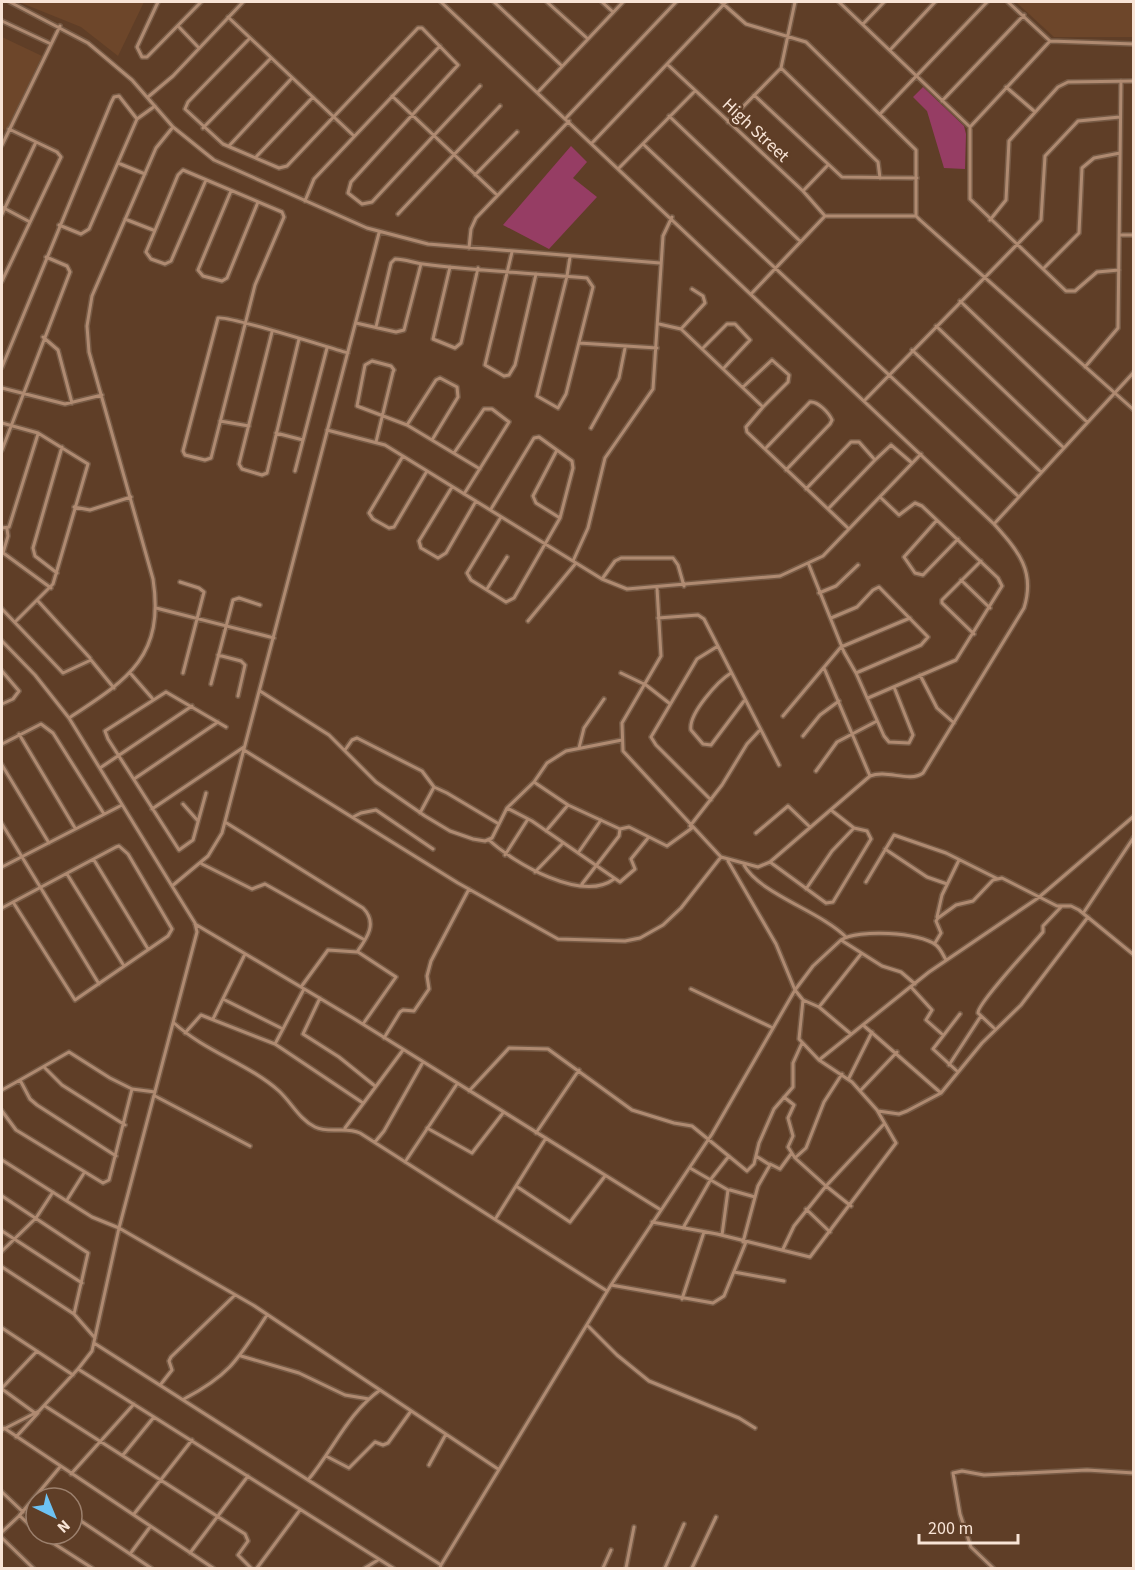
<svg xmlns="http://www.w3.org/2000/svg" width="1135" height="1570" viewBox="0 0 1135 1570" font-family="'Source Sans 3',sans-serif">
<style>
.built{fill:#6d462a}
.green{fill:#963d64}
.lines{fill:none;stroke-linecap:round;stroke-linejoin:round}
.minor-casing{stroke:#765a45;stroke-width:6}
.minor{stroke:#af8a71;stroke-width:3}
.labels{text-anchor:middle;stroke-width:6;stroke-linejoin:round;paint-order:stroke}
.street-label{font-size:18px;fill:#f8e4d6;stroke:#5f3e27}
</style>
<rect width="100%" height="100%" fill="#5f3e27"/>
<!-- built -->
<path class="built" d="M19,2H144L118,56L81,27Z
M1016,2H1133V37H1054Z
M2,37L42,56L6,131L2,128Z"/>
<!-- green -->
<path class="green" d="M923,87L964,126L966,134L965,169L944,168L927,111L913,97Z
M571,146L587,162L573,178L597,197L549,249L503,225Z"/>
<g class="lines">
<defs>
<path id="minor" d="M10,2L88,43L132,80L173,127L214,160L367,228L428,244L660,263
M158,2L137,47L142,57H147L201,2
M441,2L994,524C1017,550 1036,570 1024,608L923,773C909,783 887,769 870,776L770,862L758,867L721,857L623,751L622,723L661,656L657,588
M494,2L562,66
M547,2L588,39
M602,2L613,12
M721,2L746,24L806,42L916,150V216L920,220L1134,410
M839,2L970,127
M1008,2L1050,41L1134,44
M228,17L354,136
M2,21L51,44
M863,24L884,2
M178,26L199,48
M250,38L188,102L185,109L223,144L279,168L287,166L418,28H422L458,65L351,182L348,193L362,204L372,202L480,86
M1050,41L970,127V199L1066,291H1075L1097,272L1119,270
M890,50L935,2
M667,64L803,191L825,216
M781,68L795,2
M1006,87L1034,111
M538,92L623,2
M754,95L842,177L917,178
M392,96L497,195
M148,97L173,76L243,2
M942,101L1024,15
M881,113L987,2
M669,116L800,241
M566,118L676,2
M137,119L155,106
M728,122L781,68L878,162L880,178
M203,128L271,58
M592,143L726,2
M643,144L1019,497
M2,145L60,26
M229,146L292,78
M256,157L313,97
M118,163L145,174
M619,168L695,91
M475,175L517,132
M206,180L171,261L165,264L151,259L146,252L178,175L183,170L282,212L284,217L255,285L211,458L205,460L185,455L183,451L218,318C228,315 330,348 348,353
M231,191L198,270L203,276L222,281L227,278L258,202
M803,191L828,165
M305,201L314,179L440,46
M2,207L30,222
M2,214L36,142
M398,214L500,106
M125,219L153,230
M990,220L1006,200L1009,141L1058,87L1068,82L1134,81
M1120,235H1134
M469,248L471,229L476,218L569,121
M512,252L485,365L504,376L509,375L515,365L536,274
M450,267L433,339L455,348L461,343L478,268
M1044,268L1079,233L1082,168L1094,158L1120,153
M2,281L61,157L57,152L9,129
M752,293L825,216H916
M960,301L1087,422
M356,323L396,332L404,330L421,264
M659,324L681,329L763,407L746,427L747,432L849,529
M936,326L1064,448
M376,327L391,263L395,259C405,259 414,263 423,264C477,271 533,273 587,278L593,287L566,394L558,408L537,396L567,276L570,257
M681,329L705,303L703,296L692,289
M272,332L239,464L242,469L262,475L267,473L299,339
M43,337L58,350L72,403
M579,343L657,348
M702,349L727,324H735L750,340L723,369
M912,350L1041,472
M2,367L111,103L114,97L119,96L137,119L89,229L81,234L59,225
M1085,367L1118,328L1121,81
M743,387L772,360L789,375L788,382L763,407
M2,388L65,404L102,395
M864,401L1041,220L1045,156L1078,121L1120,117
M220,421L249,426
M2,423L38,433L88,464L53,584L16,621
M407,425L436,380L440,378L457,387L458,397L432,440
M591,428L619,378L625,348
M327,430L385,445L602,579L627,589L780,576L823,556L921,454
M276,433L303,440
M376,442L393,372L394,370L391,366L372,361L365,365L357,406L407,425L480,469
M765,449L810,402C818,401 829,413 832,420L830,424L786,470
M2,450L70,272L67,266L46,257
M557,450L533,496L536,503L560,518
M454,453L484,409H492L509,422L464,494
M403,456L369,513L373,519L389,528L394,527L427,471
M875,460L891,445L912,463
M295,471L327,348
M452,487L419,541L421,548L438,558L446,553L476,501
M806,489L851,442H859L875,460L828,509
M74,507L90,510L131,497
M491,509L534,438L539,437L572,461L573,468L560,518L514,598L506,602L471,580L467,573L501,517
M937,520L904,557L915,573L923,575L958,539
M994,524L1134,372
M2,528L9,527L38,434
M2,552L51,588
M3,553L8,536L7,529
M573,561L588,528L605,458L653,389L663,236L672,217
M809,565L844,652L856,673L884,736L889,742L909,743L913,735L894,687
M57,573L35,556L33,548L62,447
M602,579L615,561L621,558H673L678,565L684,586
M961,580L990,608
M180,582L199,588L204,592L183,673
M487,589L507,557
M819,593L836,586L858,565
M38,601L90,658
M156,608L274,638
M2,609L63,673L91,660L114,688
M658,618L698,615L704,619L779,765
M831,618L857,607L873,590L879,587L928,637L921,645L856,673
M528,621L576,563
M974,634L942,603V600L981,561
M2,641L35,675L69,718L172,886L195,923L197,932L119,1228L92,1351L78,1369
M218,655L241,661L245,665L238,696
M824,668L870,776
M2,671L19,691L13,699L2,704
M621,673L646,685L669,703
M731,673C718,681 688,714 691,730L703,744L711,745L744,701
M131,674L152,698
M920,675L937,708L954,723
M211,684L233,600L239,598L260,605
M260,691L329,735L376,782L425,816L450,831L473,839L485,841L492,838L507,808L534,782L547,763L566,751L622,740
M868,698L956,660L1002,586L998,578L922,506L915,503L899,515L880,497
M783,716L841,647L910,618
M69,718C127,680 165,657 153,579L89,352L87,326L92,296L156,148L173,127
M19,734L75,828
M803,736L820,715L839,701
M2,744L41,724L53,733L104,814
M579,748L584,728L604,699
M244,750L458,883L558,939L625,941L640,938L663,925L681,908L721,857
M345,750L352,740L357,738L422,771L434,787L420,813
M2,765L49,843
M100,768L192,706
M816,771L837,742L877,721
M134,779L218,722
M534,782L568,805L620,829L619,836L582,884
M434,787L447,793L499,824
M206,793L193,840L179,850L108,739L105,731L166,692L226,727
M711,800L656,745L651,737L697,659L718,646
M183,804L198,821
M507,808L532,821L620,882L635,869L631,859L648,838
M152,809L244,747
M353,817L361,813L376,810L433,849
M225,822L363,908C378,923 367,938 357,952L328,950L301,987
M2,824L99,984
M690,826L722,785L747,744L759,731
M620,829L629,827L667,846L692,828
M546,831L568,805
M756,833L788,806L810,827
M489,840C514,863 582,903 614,879
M885,849L927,877L947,884
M578,853L601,820
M505,855L528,819
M94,860L148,949
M770,862L826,903L833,902L871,839L867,831L854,828L831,810
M202,864L252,889L265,884L363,939
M744,865C760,894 820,911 846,937
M2,867L122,805
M535,872L563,843
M67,874L124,966
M866,882L894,835L946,853L996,878
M172,886L208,856L222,833L379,233
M806,889L832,851L854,828
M2,908L116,847L119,846L128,854L172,929L168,936L75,1000L13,902
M1084,912L1134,837
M937,917L942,895L959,860
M195,924L353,1018L661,1210
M841,940C858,929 920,932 936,945C941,949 943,955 946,960
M935,943L941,933L936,921L938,918L956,905L973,901L993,880L1002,878L1057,906H1071L1079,910L1134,955
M358,952L396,977L363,1024
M911,987L932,1010L926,1020L943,1035
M304,989L275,1044L363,1103
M691,989L773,1028
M320,998L303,1034L339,1057L375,1086
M223,999L283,1029
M803,1000L819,1007L851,1034
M819,1007L861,954
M213,1019L245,954
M174,1023C206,1052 249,1064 279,1091C291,1102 300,1120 315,1127C330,1134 345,1126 360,1133L607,1291
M863,1025L941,1093
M995,1029L978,1013C977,1004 1033,944 1043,932V926L1061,907
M185,1033L201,1015L275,1044
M384,1038L400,1012L403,1010L414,1011L429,989L427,976L431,961L469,889
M819,1060L929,972L1038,898L1134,816
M949,1065L981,1016
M44,1067L62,1085L125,1125
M958,1072L933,1049L960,1014
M849,1078L872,1032
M20,1080L69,1052L110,1078L132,1089
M2,1090L20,1080L30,1099L37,1105L116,1156
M469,1091L509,1048L548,1049L632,1110L674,1123L692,1126L747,1171L754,1164L759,1143L774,1109L793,1087V1063L802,1043
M860,1091L897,1052
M155,1096L250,1146
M784,1097L794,1105L788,1118L793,1136L788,1147L795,1158L806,1148L824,1102L842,1074
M2,1111L16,1130L103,1183L109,1180L132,1089L155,1092
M878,1111L899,1114L907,1111L941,1093L982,1043L1021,1005L1088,917
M345,1128L403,1050
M427,1128L472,1153L503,1113
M536,1133L579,1070
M375,1142L384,1131L423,1062
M795,1158L826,1186L884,1124
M2,1160L92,1217L119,1228L253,1305L498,1469
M405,1162L457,1084
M770,1164L780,1169L791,1154
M690,1168L728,1190L722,1235
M516,1186L570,1222L605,1176
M730,1190L755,1197
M2,1196L88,1253L74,1314
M67,1200L84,1173
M806,1209L830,1232
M496,1218L546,1138
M652,1222L717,1234L810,1257L896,1143L877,1110L852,1082L819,1060L799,1039L803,1000L795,990L776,944L728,861
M683,1228L711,1179L729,1156
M2,1231L82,1283
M743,1242L758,1186L770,1165L756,1156
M783,1249L794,1226L826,1186L851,1206
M2,1251L36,1218L53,1192
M2,1267L74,1314L95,1338
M734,1272L784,1281
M611,1285L713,1303L724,1296L746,1242
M682,1299L704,1232
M588,1326L617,1355L649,1381L739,1418L755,1428
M2,1328L73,1375
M94,1343L441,1565L440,1568
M241,1356L299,1373L345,1395L369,1399
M161,1384L172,1370L169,1361L171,1357L235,1295
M2,1388L37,1351
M2,1389L35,1413
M184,1399C231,1374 238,1359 267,1315
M45,1406L245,1534L248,1541L238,1555L251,1568
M4,1428L213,1568
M2,1430L39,1411L78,1369L393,1568
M16,1437L38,1413
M123,1455L154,1417
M326,1456L349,1468L375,1442L383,1445L388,1443L411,1411
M429,1465L446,1434
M71,1474L134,1404
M308,1480C333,1450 348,1413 380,1390
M2,1492L23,1512
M40,1493L47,1498
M134,1514L192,1440
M72,1515L151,1568
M20,1516L36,1531
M2,1532L19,1516L60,1467
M39,1534L92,1568
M2,1538L33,1568
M190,1553L248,1476
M130,1554L150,1527
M441,1565L611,1285L712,1134L795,990L813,966L841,940L882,966L901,972L915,984
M257,1568L300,1510
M365,1568L378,1560
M603,1568L611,1550
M626,1568L634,1527
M665,1568L684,1524
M692,1568L716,1517
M993,1568L971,1547L960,1514L953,1473L962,1471L984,1475L1087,1470L1134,1473"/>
</defs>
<!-- minor casing -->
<use href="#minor" class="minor-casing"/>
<!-- minor -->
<use href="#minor" class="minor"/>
</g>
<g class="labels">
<!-- street labels -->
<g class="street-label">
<text transform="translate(756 130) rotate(43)" y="6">High Street</text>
</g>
</g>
<!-- border -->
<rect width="1135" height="1570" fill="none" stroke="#f8e4d6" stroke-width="6"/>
<!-- north arrow -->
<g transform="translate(54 1516) rotate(137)"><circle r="28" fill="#5f3e27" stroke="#9c806d" stroke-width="1.5"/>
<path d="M0-4.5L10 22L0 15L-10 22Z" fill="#6dc2f3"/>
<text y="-9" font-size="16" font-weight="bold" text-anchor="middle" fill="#f8e4d6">N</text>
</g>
<!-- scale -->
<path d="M919 1534v9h99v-9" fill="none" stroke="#f8e4d6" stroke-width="3"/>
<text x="928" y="1534" font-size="18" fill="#f8e4d6" stroke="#5f3e27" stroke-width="4.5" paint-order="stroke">200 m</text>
</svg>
